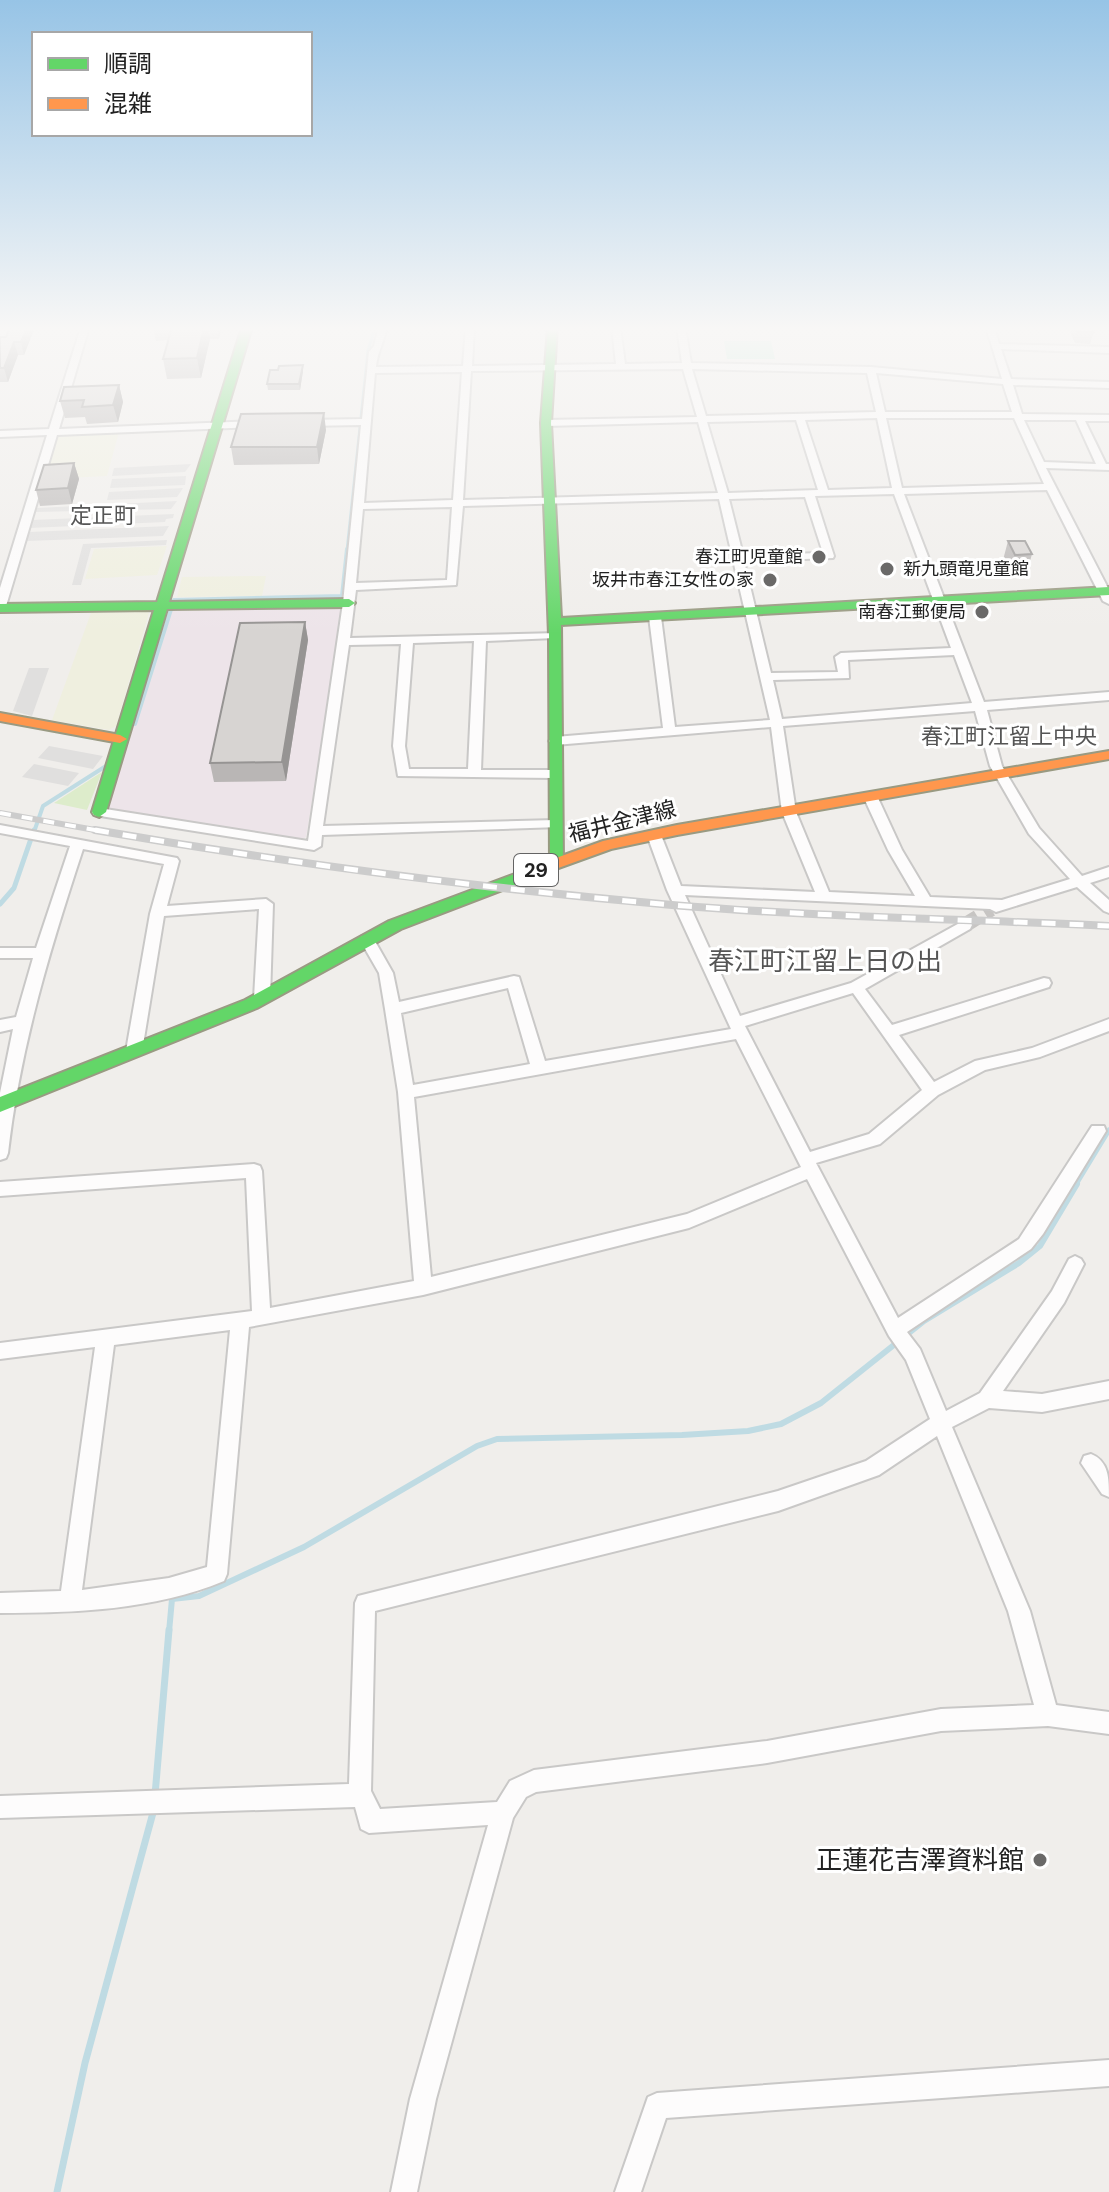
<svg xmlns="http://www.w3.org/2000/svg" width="1109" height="2192" viewBox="0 0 1109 2192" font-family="'DM Sans','Noto Sans JP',sans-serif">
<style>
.industrial{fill:#ede4e9}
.farmland{fill:#efefdf}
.grass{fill:#ddeccb}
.pitch{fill:#b7e6d2}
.parking{fill:#e0dfde}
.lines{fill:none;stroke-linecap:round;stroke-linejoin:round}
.stream-far4{stroke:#bfdbe3;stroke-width:3}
.stream-far3{stroke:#bfdbe3;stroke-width:4}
.stream-far2{stroke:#bfdbe3;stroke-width:5}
.stream-far1{stroke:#bfdbe3;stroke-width:6}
.stream{stroke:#bfdbe3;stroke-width:7}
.street-tunnel{stroke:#c7c5c3;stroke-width:15;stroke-dasharray:15 8;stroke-linecap:butt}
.street-casing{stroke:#c9c8c7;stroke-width:4}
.fast-casing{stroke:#999a82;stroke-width:4}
.slow-casing{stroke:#999a82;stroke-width:4}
.street{fill:#fdfcfc;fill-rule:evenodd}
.fast{fill:#63d668;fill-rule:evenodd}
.slow{fill:#ff974d;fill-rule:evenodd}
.rail-far1-casing{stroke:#ccc;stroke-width:6}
.rail-casing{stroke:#ccc;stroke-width:8}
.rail-far1{stroke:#fff;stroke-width:4;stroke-dasharray:11;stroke-linecap:butt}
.rail{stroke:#fff;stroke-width:5;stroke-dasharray:14;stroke-linecap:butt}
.wall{fill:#b9b6b5}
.shaded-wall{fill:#969493}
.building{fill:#d7d4d2;stroke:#969493;stroke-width:2}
.poi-dot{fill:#6a6968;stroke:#fff;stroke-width:3}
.labels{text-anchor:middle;stroke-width:6;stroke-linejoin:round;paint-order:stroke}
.far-poi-label{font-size:18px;fill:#222;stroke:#fff;text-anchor:end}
.shield{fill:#fff;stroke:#646464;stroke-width:2}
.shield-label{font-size:20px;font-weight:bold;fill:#222}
.far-quarter-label{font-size:22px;fill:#555;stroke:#fff}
.street-label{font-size:22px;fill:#222;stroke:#fff}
.quarter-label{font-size:26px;fill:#555;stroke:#fff}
.near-poi-label{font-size:26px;fill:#222;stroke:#fff;text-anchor:end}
</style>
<rect width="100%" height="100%" fill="#f0eeeb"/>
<!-- industrial -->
<path class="industrial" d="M338,607L341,609L330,695L306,837L299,841L111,809L108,805L167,611Z"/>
<!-- farmland -->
<path class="farmland" d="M119,432L107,476L45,479L59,434Z
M167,546L157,575L85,579L94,549Z
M266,576L262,596L177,597L182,577Z
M146,612L149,613L116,726L109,730L52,720L91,613Z"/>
<!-- grass -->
<path class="grass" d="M102,772L87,810L54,803Z"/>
<!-- pitch -->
<path class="pitch" d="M724,341H771L775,359H727Z"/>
<!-- parking -->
<path class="parking" d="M191,464L185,472L112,476L114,468Z
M186,476L185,485L110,488L112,479Z
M183,488L177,497L107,500L109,492Z
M177,501L171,509L35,512L37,508Z
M174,514L173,518L166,519L165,522L29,528L32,520Z
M169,526L163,536L26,541L29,532Z
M167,540L166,545L91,548L81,585H72L83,544Z
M29,668H49L32,716L13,711Z
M49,746L103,756L93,769L38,758Z
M34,764L79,773L68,786L22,777Z"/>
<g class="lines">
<!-- stream-far4 -->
<path class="stream-far4" d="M347,551L368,351L375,327"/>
<!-- stream-far3 -->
<path class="stream-far3" d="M135,724L174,600L342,596L347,549
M34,832L43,806L106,766"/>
<!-- stream-far2 -->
<path class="stream-far2" d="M0,904L14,888L34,830
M1075,1186L1109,1130"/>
<!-- stream-far1 -->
<path class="stream-far1" d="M169,1632L172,1599L199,1596L304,1547L477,1446L497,1439L682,1435L748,1431L781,1424L821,1403L924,1321L1019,1263L1040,1246L1077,1184"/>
<!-- stream -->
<path class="stream" d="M155,1795L169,1630
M57,2192L85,2063L154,1809"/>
<!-- street-tunnel -->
<path class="street-tunnel" d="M965,925L991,909"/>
<defs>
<path id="street" d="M81,327H89L59,429L259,421L264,424L259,427L57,435L6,606L0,609V588L47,435L0,437V431L49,429Z
M379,327H387C384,342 377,353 376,367L463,366L466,327H474L472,366L616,364L612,327H620L625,364L682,363L677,327H685L691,363L871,367L1002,379L986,327H994L999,344L1109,347V353L1001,349L1011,379L1109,382V388L1013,385L1022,414L1109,415V421H1085L1106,464H1109V470L1046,468L1109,590V604L1103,601L1047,490L904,494L984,702L1109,692V700L987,710L1002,766L1039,828L1082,876L1109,867V877L1090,883L1109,900V913L1104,911L1077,887L996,912L990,909L685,895L740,1016L851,983L965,920L970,921L972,925L970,929L865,989L892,1025L1044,978L1049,979L1051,983L1049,987L899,1035L934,1082L975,1061L1032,1048L1109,1019V1031L1040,1057L985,1070L938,1095L880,1144L816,1163L898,1318L1019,1239L1092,1126H1104L1106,1131L1043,1234L1031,1249L907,1332L920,1349L946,1411L980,1393L1052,1291L1069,1259L1075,1256L1081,1259L1084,1264L1064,1303L1003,1391L1042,1394L1109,1381V1399L1042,1412L989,1408L952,1427L1030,1611L1056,1705L1109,1712V1734L1048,1726L941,1731L767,1763L536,1792L526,1797L513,1818L436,2099L417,2192H391L410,2099L488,1825L369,1833L361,1829L355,1807L0,1818V1796L349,1784L355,1603L358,1596L778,1491L866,1461L930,1419L906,1360L889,1336L807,1179L689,1228L423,1295L249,1327L227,1574L224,1581C154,1610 75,1613 0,1613V1593L61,1591L95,1347L0,1359V1343L252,1311L246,1178L0,1196V1182L254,1164L260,1166L262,1171L270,1308L414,1281L398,1092L385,1009L379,973L360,940L362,936H372L393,973L399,1002L514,976L519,977L545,1061L731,1029L667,890L647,835L649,832L654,831L661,835L681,886L815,892L782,812L771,727L555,745L549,741L555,737L663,728L649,617L655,614L661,617L675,727L770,720L719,499L463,506L456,585L356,590L350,638L559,633V637L555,638L486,641L481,770H555L561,774L555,778L398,776L393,746L401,644L349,645L323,826L555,820L560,821V827L322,835L321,846L314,850L94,815L92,812L99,808L308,841L343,603L361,425L306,426L301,423L306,420L362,419L369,352L374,346ZM683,369L697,417L546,420L541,423L546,426L698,422L718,493L463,500L471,371ZM692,369L867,373L876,412L706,416ZM462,372L453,500L364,503L375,373ZM876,373L1003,384L1012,412H885ZM877,418L892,488L828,490L805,420ZM886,418H1014L1044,484L902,488ZM796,420L818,490L728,493L707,422ZM1024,420H1076L1096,464L1044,462ZM894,494L951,648L841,653L835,657L838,672L771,673L744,561L833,558L834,556L815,496ZM805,497L823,553L743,555L729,499ZM452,507L447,580L356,583L363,509ZM474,641L468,769H409L405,746L413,643ZM954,655L972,703L782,719L773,680L849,678L848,660ZM975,711L990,766L1029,834L1070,879L1002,900L930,897L902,850L878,798L871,794L864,798L888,850L915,896L829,892L796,812L783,726ZM508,988L530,1064L413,1085L401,1013ZM853,993L922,1090L869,1134L810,1152L745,1026ZM736,1039L801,1167L687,1214L431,1277L414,1097ZM230,1330L207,1567L169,1578L82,1590L114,1345ZM937,1436L1008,1611L1034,1705L941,1709L767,1741L534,1770L510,1781L497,1802L380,1809L371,1791L375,1611L778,1511L879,1475Z
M0,825L177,858L179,861L167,906L266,899L273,904L270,998L262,1003L254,998L259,909L164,916L142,1051L134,1057L126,1051L150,914L164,864L83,849C50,949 20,1048 8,1153L6,1158L0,1160V1093L13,1029L0,1032V1020L16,1017L33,958H0V948H36L70,846L0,833Z
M1091,1454C1109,1461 1109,1479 1109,1497L1102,1494L1081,1463L1084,1456Z
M1109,2060V2086L666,2118L641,2192H615L648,2097L657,2093Z"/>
<path id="fast" d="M242,327H252L169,602L349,599L355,603L349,607L167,609L106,812L99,817L94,815L92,812L154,610L0,612V604L157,602Z
M548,327H557L551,423L561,618L1109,587V595L561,625L563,863L560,867H550L549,635L541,423Z
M539,865L544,866L547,870L544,874L401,929L257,1008L0,1112V1097L245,1000L389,921Z"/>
<path id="slow" d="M0,713L120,735L127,739L120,743L0,721Z
M1109,751V759L677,835L611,849L539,875L531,870L534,866L603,841L677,825Z"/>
</defs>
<!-- street casing -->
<use href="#street" class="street-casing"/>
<!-- fast casing -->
<use href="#fast" class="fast-casing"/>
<!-- slow casing -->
<use href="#slow" class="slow-casing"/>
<!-- street -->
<use href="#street" class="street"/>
<!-- fast -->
<use href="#fast" class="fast"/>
<!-- slow -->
<use href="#slow" class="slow"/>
<defs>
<path id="rail-far1" d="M0,813L106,832"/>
<path id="rail" d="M95,830C286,863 479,888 672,905C818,917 964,919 1109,926"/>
</defs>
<!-- rail-far1 casing -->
<use href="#rail-far1" class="rail-far1-casing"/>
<!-- rail casing -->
<use href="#rail" class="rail-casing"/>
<!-- rail-far1 -->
<use href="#rail-far1" class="rail-far1"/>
<!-- rail -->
<use href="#rail" class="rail"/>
</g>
<!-- wall -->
<path class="wall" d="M10,327H35L24,355H18L8,382H0V337H6Z
M153,327H221L219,339H210L201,378L167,379L163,359L168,340L156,341Z
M1072,327H1092L1094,332L1090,344L1075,343L1070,332Z
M303,365V371L300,390H268L267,384L278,370Z
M119,385L123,402L118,422L87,424L85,417L65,418L60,401Z
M326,430L319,464L234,465L231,447Z
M74,463L79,479L72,504L40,506L36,490Z
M1008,541L1032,554L1027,572L1010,573L1003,560Z
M305,622L308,640L286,781L214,782L210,763Z"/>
<!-- shaded-wall -->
<path class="shaded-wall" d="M27,327H35L24,355L21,342Z
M204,327H208L210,339L201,378L197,358Z
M217,327H221L219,339Z
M14,342L18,355L8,382L4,368Z
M303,365V371L300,390L299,384Z
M119,385L123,402L118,422L113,405Z
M324,413L326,430L319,464L317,447Z
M74,463L79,479L72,504L68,488Z
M305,622L308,640L286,781L282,762Z"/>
<!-- building -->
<path class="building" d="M10,327H27L21,342H14L4,368H0V337H6Z
M172,327H204L197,358L163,359Z
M1076,327H1092L1094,332H1078Z
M303,365L299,384H267L270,370H278L279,366Z
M119,385L113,405L82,407L84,400L60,401L64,387Z
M324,413L317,447H231L241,414Z
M74,463L68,488L36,490L44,465Z
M1008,541H1025L1032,554L1015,555Z
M305,622L282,762L210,763L240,623Z"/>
<!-- sky -->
<linearGradient id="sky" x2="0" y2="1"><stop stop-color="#97c4e6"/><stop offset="0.52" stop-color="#f8f7f6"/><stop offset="1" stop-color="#f8f7f6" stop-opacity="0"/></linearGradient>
<rect width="1109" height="633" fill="url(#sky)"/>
<!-- markers -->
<g class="poi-dot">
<circle cx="819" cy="557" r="8"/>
<circle cx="887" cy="569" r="8"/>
<circle cx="770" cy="580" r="8"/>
<circle cx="982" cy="612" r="8"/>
<circle cx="1040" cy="1860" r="8"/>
</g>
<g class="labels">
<!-- far-poi labels -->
<g class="far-poi-label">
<text x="803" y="563">春江町児童館</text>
<text x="903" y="575" text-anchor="start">新九頭竜児童館</text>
<text x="754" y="586">坂井市春江女性の家</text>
<text x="966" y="618">南春江郵便局</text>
</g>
<!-- shield labels -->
<rect class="shield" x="514" y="854" width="44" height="32" rx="6"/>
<g class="shield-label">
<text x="536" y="877">29</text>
</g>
<!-- far-quarter labels -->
<g class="far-quarter-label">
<text x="103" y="523">定正町</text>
<text x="1009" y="744">春江町江留上中央</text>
</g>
<!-- street labels -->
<g class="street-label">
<text transform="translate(622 821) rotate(-14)" y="8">福井金津線</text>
</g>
<!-- quarter labels -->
<g class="quarter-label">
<text x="825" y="970">春江町江留上日の出</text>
</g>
<!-- near-poi labels -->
<g class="near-poi-label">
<text x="1024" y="1869">正蓮花吉澤資料館</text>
</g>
</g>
<!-- legend -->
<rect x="32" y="32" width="280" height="104" fill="#ffffff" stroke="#a7a7a7" stroke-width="2"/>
<rect x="48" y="58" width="40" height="12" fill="#63d668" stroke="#a7a7a7" stroke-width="2"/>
<text x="104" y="72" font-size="24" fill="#222222">順調</text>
<rect x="48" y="98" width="40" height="12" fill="#ff974d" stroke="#a7a7a7" stroke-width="2"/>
<text x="104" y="112" font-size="24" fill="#222222">混雑</text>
</svg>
